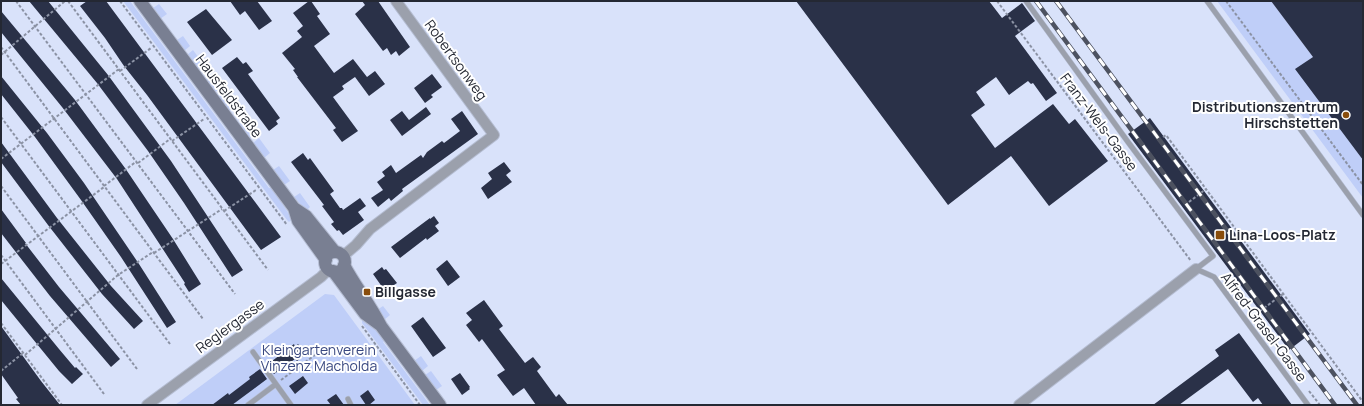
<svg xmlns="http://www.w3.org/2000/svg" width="1364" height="406" viewBox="0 0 1364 406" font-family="Manrope,sans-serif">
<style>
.green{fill:#bfcef8}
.building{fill:#2a3148}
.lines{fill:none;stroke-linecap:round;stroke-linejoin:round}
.lane-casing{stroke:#b5bdd2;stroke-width:6}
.street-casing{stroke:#b5bdd2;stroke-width:12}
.secondary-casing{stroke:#b5bdd2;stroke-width:14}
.path{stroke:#8b92a4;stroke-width:2;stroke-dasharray:3 2;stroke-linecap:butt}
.lane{stroke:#9ba0ac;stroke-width:5}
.street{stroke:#9ba0ac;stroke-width:10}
.secondary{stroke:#797f92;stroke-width:12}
.rail-casing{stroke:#4d5260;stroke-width:4.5}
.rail{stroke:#fff;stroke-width:3;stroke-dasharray:9;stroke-linecap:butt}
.poi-dot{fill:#894d0c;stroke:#fff;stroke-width:1.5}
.labels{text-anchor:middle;stroke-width:4;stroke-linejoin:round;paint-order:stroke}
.street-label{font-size:14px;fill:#242833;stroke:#fff}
.poi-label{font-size:14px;font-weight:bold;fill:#242833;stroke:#fff;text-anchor:start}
.park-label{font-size:14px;fill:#394880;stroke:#fff}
</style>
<rect width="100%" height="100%" fill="#d9e2fa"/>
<!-- green -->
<path class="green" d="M123,1H130L269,188L272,187L292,219L289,222L287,220Z
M1217,1H1271L1313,57L1296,69L1363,160V198Z
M159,4L167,14L160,19L153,8Z
M183,36L190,46L184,51L177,40Z
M193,50L204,65L198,69L187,55Z
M211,73L221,87L215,92L204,78Z
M224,92L235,107L229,111L219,96Z
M245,120L256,134L250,139L239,124Z
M259,138L270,153L264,158L253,143Z
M279,166L290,181L284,185L273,170Z
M300,193L310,207L306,211L294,197Z
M325,294L334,295L415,405H175Z
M383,306L390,315L384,320L377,310Z
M364,320L375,328L385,341L383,342L430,405H423L362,323V321Z
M421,356L428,366L422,371L414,361Z
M431,371L442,386L436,390L425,375Z"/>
<!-- building -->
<path class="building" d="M29,1H48L108,75L171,161L243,270L232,277L184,203L148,151L97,83Z
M87,1H106L281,237L261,250L147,95L124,66L105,38L80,6Z
M230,1H257L272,21L259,30L245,11L240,15Z
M309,1H311L320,14L317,16L330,34L314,46L334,73L353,59L367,77L375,71L385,84L369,96L355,77L342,86L344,89L333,97L358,131L342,142L333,130L336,128L297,77H298L293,70L295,69L282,53L302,37L297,31L303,26L293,13Z
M362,1H378L410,47L399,56L396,51L391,55L387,48L383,51L355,14L365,5Z
M796,1H989L1002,18L1022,3L1035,21L1015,36L1057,93L1046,101L1033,83L1031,84L1028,81L1009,95L996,77L976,92L985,105L971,115L995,148L1053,104L1069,124L1075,119L1108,161L1049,206L1011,156L948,205Z
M1271,1H1363V160L1295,69L1313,57Z
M206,9L232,40L212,55L187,22Z
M1,11L75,100L125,168L173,239L201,284L189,292L184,284L185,283L117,179L62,107L1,32Z
M237,57L243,64L246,62L253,71L248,74L280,118L276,121L278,124L269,131L222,68Z
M432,74L442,87L431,95L433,97L425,103L414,88Z
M1,76L47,133L84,183L139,264L176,322L167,328L121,257L81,200L35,137L1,94Z
M426,107L431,114L402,136L390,120L402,111L409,120Z
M462,111L478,134L402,189L403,191L391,201L389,198L378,207L371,198L383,190L377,182L385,176L382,172L391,165L396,173L421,155L423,158L427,152L442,141L444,143L460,131L451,119Z
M1150,118L1310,334L1289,350L1128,134Z
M1,142L57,218L111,286L143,321L134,329L102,294L48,225L1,162Z
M303,153L308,160L310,158L334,191L330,194L340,208H342L343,210L360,198L366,206L358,212L364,220L343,235L339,230L337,231L331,224L334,222L322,206L324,205L291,162Z
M504,162L511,171L506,175L512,182L488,199L481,188L492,179L488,173Z
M1,209L26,243H25L59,287L120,359L111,367L50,296L1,233Z
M434,216L439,223L435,226L439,231L427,240L426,238L400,258L391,247L430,218V219Z
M447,260L460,277L448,286L436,269Z
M382,267L384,270L386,269L397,283L385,291L373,274Z
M1,278L59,349L75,368L76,367L83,374L72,384L59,371L1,300Z
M484,300L503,326L499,329L525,363L533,357L541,367L537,371L556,397L559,394L568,405H536L524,388L513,396L497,375L505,370L482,339L479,342L466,325L472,320L466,313Z
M423,317L446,348L433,357L411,326Z
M1,326L41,381L60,405H21L16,399L18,398L1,374Z
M1239,333L1292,405H1263L1258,398L1253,402L1228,369L1179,405H1153L1219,356L1215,350Z
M294,344L295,347L298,344L306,354L297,361L295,359L274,374L267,365Z
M260,369L267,379L232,405H212L228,393L229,395L250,379L249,377Z
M460,373L470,387L469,388L470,389L462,395L451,379Z
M303,376L308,383L295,394L289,386Z
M368,390L375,400L369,405H366L360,396Z
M336,394L344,405H331L327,400Z"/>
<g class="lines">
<defs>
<path id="lane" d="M1026,1L1128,142L1213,256L1196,269L1214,277L1308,405
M1207,1L1363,215
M253,352L291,405
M348,399L351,405
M248,405L276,384"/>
<path id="street" d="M343,256L356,245L370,229L494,135L396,1
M147,405L321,277L329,269
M1019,405L1196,269"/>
<path id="secondary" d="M140,1L294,208L306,216L335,252
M294,208L298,221L326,260
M325 262a10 10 0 1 1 20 0a10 10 0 1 1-20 0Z
M344,265C355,286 370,304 381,326L440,405
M333,271L365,314L380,325"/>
</defs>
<!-- lane casing -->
<use href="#lane" class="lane-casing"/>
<!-- street casing -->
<use href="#street" class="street-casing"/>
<!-- secondary casing -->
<use href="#secondary" class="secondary-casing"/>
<!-- path -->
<path class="path" d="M16,1L235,294
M68,1L268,270
M120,1L287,225
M997,1L1191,261
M1226,1L1363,185
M1,47L203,319
M1,55L65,1
M120,71L151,48
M1,117L170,344
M1163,137L1166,135L1206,189
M172,141L204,119
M1,159L119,69
M138,163L170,139
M1,186L137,369
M104,186L137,161
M1185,205L1206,189L1363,402
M224,211L256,190
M154,253L222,209
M1,255L104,394
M1,264L104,187
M1256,314L1283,294
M1,323L62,405
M362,326L420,405
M25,355L118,275L153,252
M1,371L23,353
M281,380L323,349
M1309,391L1320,405"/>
<!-- lane -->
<use href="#lane" class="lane"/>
<!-- street -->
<use href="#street" class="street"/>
<!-- secondary -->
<use href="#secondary" class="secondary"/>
<defs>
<path id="rail" d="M1036,1L1335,405
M1056,1L1357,405"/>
</defs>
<!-- rail casing -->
<use href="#rail" class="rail-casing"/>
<!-- rail -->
<use href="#rail" class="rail"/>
</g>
<!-- markers -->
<g class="poi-dot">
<circle cx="1346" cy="115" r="4"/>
<rect x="1215" y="230" width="10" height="10" rx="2"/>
<rect x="363" y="288" width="8" height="8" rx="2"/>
</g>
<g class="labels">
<!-- street labels -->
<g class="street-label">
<text transform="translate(456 60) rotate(54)" y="5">Robertsonweg</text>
<text transform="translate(229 96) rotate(53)" y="5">Hausfeldstraße</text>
<text transform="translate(1099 122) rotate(53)" y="5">Franz-Wels-Gasse</text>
<text transform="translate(230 326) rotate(-36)" y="5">Reglergasse</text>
<text transform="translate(1264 327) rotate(53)" y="5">Alfred-Grasel-Gasse</text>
</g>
<!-- poi labels -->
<g class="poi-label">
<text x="1338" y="112" text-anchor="end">Distributionszentrum<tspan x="1338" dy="16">Hirschstetten</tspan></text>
<text x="1229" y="240">Lina-Loos-Platz</text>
<text x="375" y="297">Billgasse</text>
</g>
<!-- park labels -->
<g class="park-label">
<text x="319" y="355">Kleingartenverein<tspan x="319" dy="16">Vinzenz Macholda</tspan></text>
</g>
</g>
<!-- border -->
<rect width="1364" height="406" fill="none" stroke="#242833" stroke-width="4"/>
</svg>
